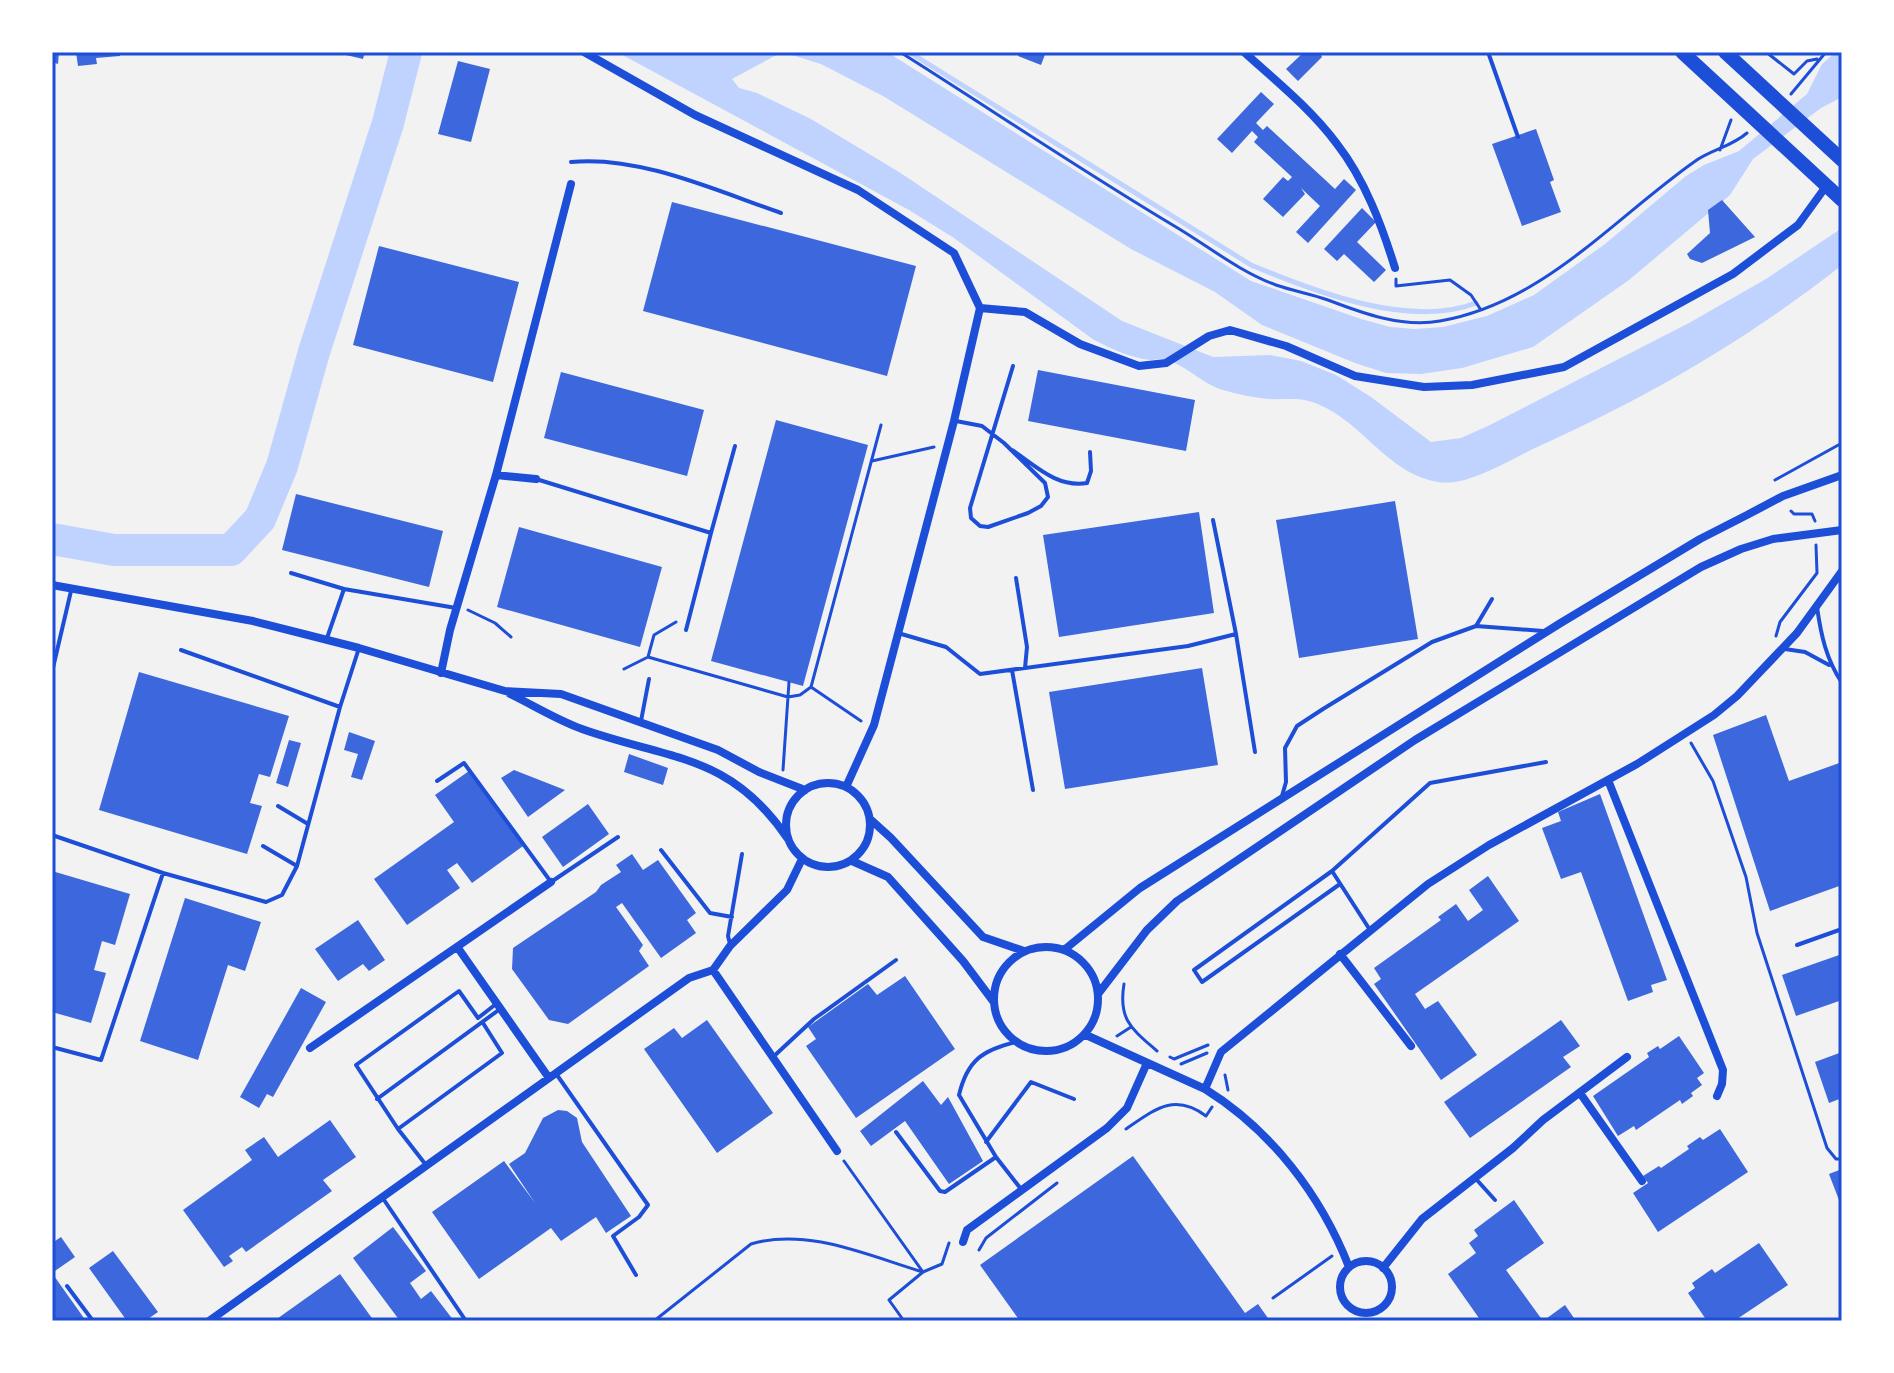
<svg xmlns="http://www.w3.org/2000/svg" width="1894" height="1373" viewBox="0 0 1894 1373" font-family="'Fira Sans',sans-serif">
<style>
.water{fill:#bfd3fe}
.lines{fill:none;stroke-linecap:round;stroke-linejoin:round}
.stream{stroke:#bfd3fe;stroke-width:5}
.river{stroke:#bfd3fe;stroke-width:32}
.building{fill:#3d67dc}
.path{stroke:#1d4ed8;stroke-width:3}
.service{stroke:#1d4ed8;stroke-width:4}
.minor{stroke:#1d4ed8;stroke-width:8}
.primary{stroke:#1d4ed8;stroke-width:14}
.neatline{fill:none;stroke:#1d4ed8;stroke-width:3}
</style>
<rect width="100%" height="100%" fill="#f2f2f2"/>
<!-- water -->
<path class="water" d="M400,52H416L388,123Z
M617,52H782L732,79L739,88L757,93L811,119L899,172L1122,321L1213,357L1270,355L1301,361L1336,375L1371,397L1431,442L1461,438L1490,425L1689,323L1766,279L1842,228V265C1744,342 1648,397 1535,448C1509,460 1467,487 1438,482C1385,473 1361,418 1312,402C1298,397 1285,400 1270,399C1255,398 1237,394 1223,390C1202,384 1184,363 1163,359C1159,358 1155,360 1151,360C1131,358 1112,349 1094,340L954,238L909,210Z
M782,52H887L1251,281L1361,319L1390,327L1415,329L1443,327L1487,316L1534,295L1605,244L1686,176L1704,165L1739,151L1807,94L1822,64L1836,52H1842V97L1821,108L1753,159L1730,195L1629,280L1533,347L1462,368L1421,374L1386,373L1355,363L1262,325L1215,292L1131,249L883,96L821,64Z"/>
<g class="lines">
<!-- stream -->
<path class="stream" d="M909,52L1251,265C1313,291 1410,329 1476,303"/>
<!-- river -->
<path class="river" d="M52,539L114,550H231L260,519L282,466L314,352L388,123L406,52"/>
</g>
<!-- building -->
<path class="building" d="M52,52H59L58,64L52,62Z
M76,52H120V56L96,58L97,64L78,66Z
M346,52H365L363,59L346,55Z
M1020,52H1046L1041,65L1018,56Z
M1304,52H1320L1322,57L1298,81L1286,69Z
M458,61L490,69L471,142L438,134Z
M1261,92L1274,104L1256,123L1263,130L1267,126L1335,189L1344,179L1356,190L1308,243L1296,232L1320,206L1301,188L1305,194L1283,217L1263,199L1283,177L1288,181L1292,177L1254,142L1258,137L1252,131L1232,153L1217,139Z
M1536,129L1554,180L1550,182L1561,212L1522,226L1492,144Z
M1722,200L1755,237L1702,263L1690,259L1687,254L1710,233L1708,210Z
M672,202L916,266L887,376L643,311Z
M1362,208L1376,222L1357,242L1386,270L1374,282L1344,254L1337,261L1324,249Z
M379,246L519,282L493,382L353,345Z
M1038,370L1195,400L1186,451L1028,421Z
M561,372L704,410L687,476L544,438Z
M776,420L868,445L803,686L711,661Z
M296,494L443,531L429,587L282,550Z
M1395,501L1418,639L1299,658L1276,520Z
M1199,512L1214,613L1059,637L1043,535Z
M519,527L662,567L640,647L497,607Z
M1202,668L1218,765L1065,789L1049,692Z
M139,672L289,716L270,777L259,774L250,803L262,806L247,854L99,810Z
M1766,715L1789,781L1842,762V885L1770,911L1713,735Z
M349,732L375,741L362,780L351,777L358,754L344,750Z
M289,740L301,743L288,787L276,783Z
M629,754L668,768L663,785L624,772Z
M514,770L565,790L528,817L501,778Z
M469,771L523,846L472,883L457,863L447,870L460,888L407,925L374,879L454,822L435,795Z
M1600,794L1667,980L1651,985L1653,992L1628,1001L1581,872L1561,879L1542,828L1561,821L1558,812Z
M588,804L609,834L563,867L542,837Z
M632,854L643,870L658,860L696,913L687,920L696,933L661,958L622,903L616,907L643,945L639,951L649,966L568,1024L549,1020L512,969L513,948L596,892L601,885L621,872L616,865Z
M52,871L130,894L115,945L102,941L94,970L106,973L91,1023L52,1012Z
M1488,876L1519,921L1415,994L1425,1009L1438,1001L1477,1055L1441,1080L1374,984L1381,979L1374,968L1441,920L1438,917L1456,904L1468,921L1483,910L1469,890Z
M185,898L261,922L245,971L228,965L198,1060L140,1041Z
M358,920L385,960L369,971L363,964L338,981L315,949Z
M1842,954V1000L1796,1016L1782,975Z
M905,976L955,1049L856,1118L806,1046L816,1039L808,1027L868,984L877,995Z
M301,988L326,1002L273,1097L267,1094L259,1108L240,1097Z
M707,1020L773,1113L717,1153L644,1049L674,1028L682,1038Z
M1561,1020L1580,1046L1563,1057L1571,1067L1470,1138L1444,1102Z
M1679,1036L1704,1073L1697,1078L1702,1085L1691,1093L1693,1096L1682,1104L1680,1100L1636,1130L1634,1126L1618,1136L1593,1096L1649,1057L1647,1053L1658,1046L1660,1049Z
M1842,1052V1098L1829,1103L1815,1062Z
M923,1081L941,1105L948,1097L983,1161L949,1184L905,1121L871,1146L860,1131Z
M558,1110L567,1111L577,1118L582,1142L631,1216L606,1233L596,1217L561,1241L551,1228L479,1279L432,1212L504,1161L535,1203L509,1164L525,1153L543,1118Z
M330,1120L356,1157L323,1180L332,1191L246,1252L242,1247L229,1256L233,1261L224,1267L183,1210L252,1160L245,1150L264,1137L278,1157Z
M1720,1129L1748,1172L1658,1232L1633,1193L1648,1183L1643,1176L1659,1166L1661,1168L1689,1149L1687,1146L1700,1137L1703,1140Z
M1133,1156L1245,1313L1258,1304L1270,1321H1020L980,1265Z
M1842,1169V1208L1829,1174Z
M1514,1200L1544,1243L1506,1270L1543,1321H1481L1448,1274L1476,1253L1469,1243L1478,1236L1474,1230Z
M393,1227L426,1271L410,1283L421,1299L431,1291L454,1321H400L353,1258Z
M61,1237L75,1257L52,1273L86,1321H52V1243Z
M1759,1243L1788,1285L1734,1321H1707L1688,1293L1695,1288L1692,1283L1712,1269L1715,1273Z
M113,1251L158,1312L145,1321H127L89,1268Z
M340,1274L374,1321H274Z
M1565,1305L1576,1321H1543Z"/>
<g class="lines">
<!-- path -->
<path class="path" d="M900,52C992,110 1082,171 1176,227C1208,246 1240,272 1276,285C1293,291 1311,294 1328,300C1362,313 1402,328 1440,321C1543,303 1612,220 1694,162C1710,150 1731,147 1747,133
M1766,52L1794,74L1807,61L1817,59
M1791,94L1826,52
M1720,150L1731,120
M1396,279V286L1450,280L1471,295L1481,310
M872,461L934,447
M1775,480L1842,443
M1791,511L1794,514H1812L1815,521
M468,610L495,623L511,637
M1776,636L1780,622L1817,573L1816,545
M648,657L654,635L676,622
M624,669L648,657L788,697L800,695L811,687L881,425
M811,687L861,721
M1691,743L1713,781L1746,877L1757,933L1827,1148L1836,1159H1842
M783,770L789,682
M1124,984C1118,1020 1132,1029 1157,1051
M1117,1036L1131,1027
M1170,1057L1174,1059L1208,1045
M1181,1064L1207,1053
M1225,1075L1228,1090
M1126,1129C1154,1110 1174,1092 1206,1116L1212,1107
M844,1161L923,1272
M979,1250L986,1238L1057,1183
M1273,1298L1332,1256
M1339,1320L1341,1321
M654,1321L751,1244C807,1227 869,1256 923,1272
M904,1321L889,1300L923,1272L942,1264L949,1243"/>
<!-- service -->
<path class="service" d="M1488,52L1518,137
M571,162C639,155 717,191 781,213
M956,421L982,426L1004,443L1045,483L1048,497L1041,506L1028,513L988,527L980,526L971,518L970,508L1013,366
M1012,450C1036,466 1057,488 1087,483L1091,471L1090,452
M536,479L711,533L735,446
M1213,520L1236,634L1255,752
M291,573L344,589
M1016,578L1027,647L1025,668
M1817,607C1821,635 1826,659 1842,683
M1476,626L1492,599
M686,630L711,533
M898,633L946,647L980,674L1188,646L1236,634
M327,638L344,589L456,608
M1785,649L1805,652L1829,665
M181,650L340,707
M1012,670L1033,790
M52,672L71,591
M641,721L649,679
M437,781L464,763L551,882L618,837
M1282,796L1286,782L1285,748L1297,726L1323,709L1432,642L1476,626L1543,631
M278,806L308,824
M52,835L163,873L266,902L282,895L297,866L340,707L359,648
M263,846L297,866
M661,850L710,913L732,917
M1332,871L1194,970L1202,982L1340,884
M1370,930L1332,871L1430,783L1546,762
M730,944L728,936L742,854
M1797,945L1842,929
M1016,1042C982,1050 967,1061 959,1095L996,1157L1021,1189
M52,1047L101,1060L163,873
M773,1057L814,1019L896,960
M557,1075L648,1205L639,1217L613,1236L636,1275
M377,1099L500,1009
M398,1129L502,1053L483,1023
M896,1132L940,1191L945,1192L996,1157
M986,1142L1031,1082L1074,1099
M426,1165L398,1129L356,1065L459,991L478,1018L496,1004
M1476,1179L1495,1200
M382,1197L466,1321
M67,1286L93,1321"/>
<!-- minor -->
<path class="minor" d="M584,52L695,115L858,190L954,253L980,308L954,421L874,725L846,787
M1244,52C1276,81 1311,109 1337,144C1365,180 1382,226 1395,268
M980,308L1025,312L1080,344L1139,366L1166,363L1209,336L1230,330L1286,346L1355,376L1424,387L1472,385L1564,367L1733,274L1798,225L1827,185
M496,475L536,479
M52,585L253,621L359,648L505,691L561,694L718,750L759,772L805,790
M441,673L450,630L496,475L571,184
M510,694C533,705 557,720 582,729C669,760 730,753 788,839
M1608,780L1723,1070L1722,1084L1717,1096
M786 825a42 42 0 1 1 84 0a42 42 0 1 1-84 0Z
M870,819L891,838L983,937L1024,951
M852,861L888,877L963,961L993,1001
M994 999a52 52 0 1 1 104 0a52 52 0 1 1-104 0Z
M458,948L549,1078
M1064,950L1140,888L1559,624L1700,539L1747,515L1783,496L1842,475
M1340,954L1411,1046
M713,970L837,1151
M1098,994L1147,930L1177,901L1415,740L1701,567L1741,549L1773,539L1842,530
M1086,1035L1205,1089C1271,1130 1321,1195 1349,1267
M310,1048L551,882
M1205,1089L1221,1052L1428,884L1489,845L1637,764L1714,715L1737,696L1797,633L1842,571
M1580,1093L1642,1181
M963,1242L967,1230L1107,1128L1127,1108L1147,1063
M1340 1287a26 26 0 1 1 52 0a26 26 0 1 1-52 0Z
M1383,1268L1422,1219L1513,1148L1543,1120L1627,1057
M209,1321L689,978L713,970L730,946L787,890L802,859"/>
<!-- primary -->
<path class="primary" d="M1682,52L1842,200
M1725,52L1842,160"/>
</g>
<!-- border -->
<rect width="1894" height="1373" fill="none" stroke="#ffffff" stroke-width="108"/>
<rect x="54" y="54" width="1786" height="1265" class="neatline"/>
</svg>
